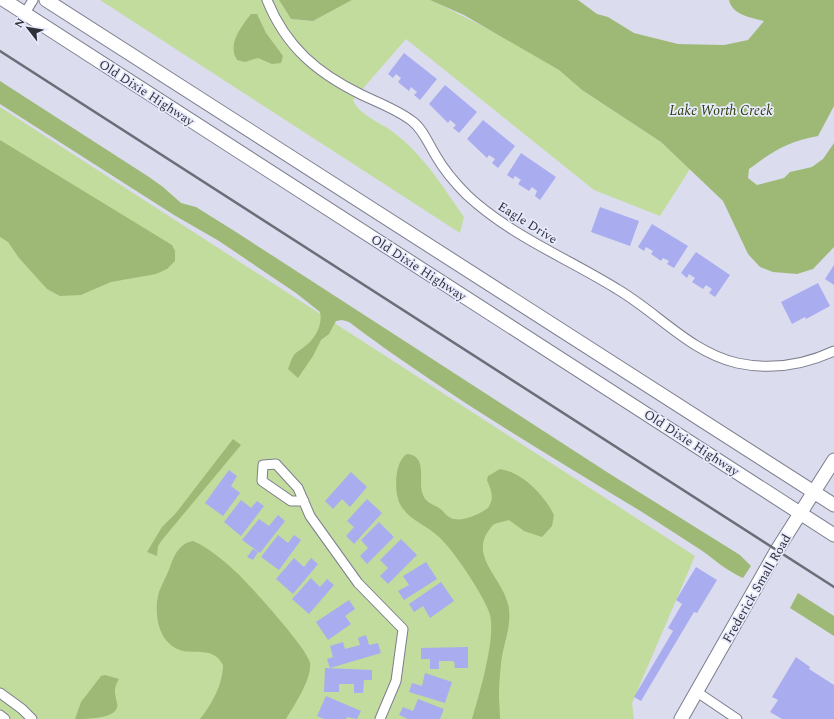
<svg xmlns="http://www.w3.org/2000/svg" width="834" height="719" viewBox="0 0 834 719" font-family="Spectral,serif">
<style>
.green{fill:#c2dc9d}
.water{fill:#9eb975}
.building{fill:#a9acef}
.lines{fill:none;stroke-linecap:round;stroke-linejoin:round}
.street-casing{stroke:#7c7e8e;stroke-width:11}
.secondary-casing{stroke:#7c7e8e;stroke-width:15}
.street{stroke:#fff;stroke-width:9}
.secondary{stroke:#fff;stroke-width:13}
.rail{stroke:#6b6d77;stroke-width:2.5}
.labels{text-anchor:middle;stroke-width:3.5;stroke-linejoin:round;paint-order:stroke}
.street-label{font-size:13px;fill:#313239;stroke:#e8eafd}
.water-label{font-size:14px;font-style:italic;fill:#2d3e0b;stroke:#e8eafd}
</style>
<rect width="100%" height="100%" fill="#dbddef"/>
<!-- green -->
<path class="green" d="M100,0H279L291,19L313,21L352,0H430L437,3L498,34L559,70L582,90L661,142L690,169L660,216L594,190L406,39L353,100C359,115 380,122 393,132C423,154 443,187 464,217L460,233Z
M0,107L695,556L632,703L634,719H0Z"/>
<!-- water -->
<path class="water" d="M279,0H352L313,21L291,19Z
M430,0H578L597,14L608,17L634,33L678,44L724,45L748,40L764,21C752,18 732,15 729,0H834V106L818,136C789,141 773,151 749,169L748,178L757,185L784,178L790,172L812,167L823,159L834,143V247L813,269L797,274L773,272L760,267L748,254L723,201L661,142L582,90L559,70L464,15Z
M251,14H257L266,33L283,56L281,63L272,64L258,58L245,62L237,60C227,44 241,27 251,14Z
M0,81L149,177L163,187L181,203L196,207L236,232L610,474L740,555L751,566L743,578C727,571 715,560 701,550C681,537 662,525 642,512C543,452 442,392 349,322L342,320L336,321L329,334L321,340L313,356L298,378L288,369C290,364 291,359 294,355C297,351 301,350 304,347C315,339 323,325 320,312L296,293L219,241L174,215L0,104Z
M0,140L172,245L175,251V261L167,269L156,274L111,282L81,295L60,296L47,289L19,258L8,242L0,237Z
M233,439L241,445L162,540L158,546L157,556L147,552L162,527L176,513Z
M407,454C429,456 417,482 423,495C426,503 433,504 439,508C444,511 446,516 451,518C461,523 480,514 488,508C495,498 491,490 487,480L488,476L500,469C523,473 544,495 554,515L552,526L542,537L524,531L509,520L494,524C465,554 501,575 508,604C513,625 503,643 501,664C500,674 499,684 499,695C499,703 500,711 500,719H472C479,696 496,638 490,615C486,599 453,549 439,537C427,525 409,521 400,504C394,493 394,461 407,454Z
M193,541C209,548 223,560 236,572C249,584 308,649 310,663C312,679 294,706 286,719H200C212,704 223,684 223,665C213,647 200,654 183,651C158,645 153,613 159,592C162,584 167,575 170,567C174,555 180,543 193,541Z
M798,593L834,616V636L790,608Z
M105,675L119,679C113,689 115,693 117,703C121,719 87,719 75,719L81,702L101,676Z"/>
<!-- building -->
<path class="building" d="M404,53L437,79L420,100L414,95L417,92L411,87L409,91L398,82L401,78L396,74L393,78L388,74Z
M445,85L477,112L459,133L453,128L456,125L450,120L448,123L429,104Z
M483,120L515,146L498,168L492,163L495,159L489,155L487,158L467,139Z
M521,153L556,177L540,200L535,196L537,191L532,187L529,191L518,184L521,180L515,176L513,179L507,175Z
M600,207L639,221L630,246L591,232Z
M652,224L688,246L674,268L667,264L669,261L663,258L661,261L651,254L653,251L646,247L644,251L638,247Z
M696,252L730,275L715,297L709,293L712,289L706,285L703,289L692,282L695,278L689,274L687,278L681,273Z
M834,265V285L825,279Z
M818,283L830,306L806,319L805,317L792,324L781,302Z
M229,470L237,476L231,486L240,493L223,516L205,503Z
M351,472L367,487L350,507L342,499L333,509L325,501Z
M367,499L382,513L354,544L346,536L354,527L347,521Z
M241,500L251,508L257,501L264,506L241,536L224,522Z
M278,515L285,521L260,553L242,540L259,519L269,526Z
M379,522L394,537L367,564L360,556L368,548L361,540Z
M278,535L288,543L294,535L301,540L279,570L261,557Z
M401,539L417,555L388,584L380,576L388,568L380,560Z
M253,549L258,552L253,560L247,557Z
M294,558L304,567L311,558L318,564L293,594L276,579Z
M426,562L437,579L404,600L398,591L409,585L403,576Z
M696,567L717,580L697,613L694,612L641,701L634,697L673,631L668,628L682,604L676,600Z
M311,578L320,587L327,579L334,585L309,614L292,599Z
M441,582L454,601L430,618L423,606L414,612L409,604Z
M349,600L355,609L345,616L351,624L328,640L316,622Z
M366,635L369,645L378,643L381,653L330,668L327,659L333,657L330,646L343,642L345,649L360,645L358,638Z
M468,647V668H455L454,661H439V669H430V659H421V648Z
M796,657L810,667L809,669L834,685V719H782L770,712L778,700L772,697Z
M325,668L372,670V680H364L363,693H354V684H339V692H324Z
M425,673L452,682L445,703L409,692L412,683L422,686Z
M326,696L361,711L357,719L347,717L346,719H324L317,716Z
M418,699L444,709L440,719H408L399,715L403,707L413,711Z"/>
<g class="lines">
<defs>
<path id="street" d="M267,0C286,47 317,73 362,95C379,103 398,110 412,121C423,129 429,145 436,156C444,170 455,183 467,195C511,236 567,258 617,289C658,313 690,352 737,363C770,370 804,365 834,351
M25,13L33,0
M304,501H291L262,481L263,465L276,464L298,488L310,516L358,583L403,629L396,681L380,719
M697,692L737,719
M0,693L22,709L32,719
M0,715L5,719"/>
<path id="secondary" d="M4,0L834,535
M46,0L834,505
M681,719L777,550L834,460"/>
</defs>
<!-- street casing -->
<use href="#street" class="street-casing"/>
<!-- secondary casing -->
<use href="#secondary" class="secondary-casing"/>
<!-- street -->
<use href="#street" class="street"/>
<!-- secondary -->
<use href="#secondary" class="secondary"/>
<!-- rail -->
<path class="rail" d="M0,51L834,587"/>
</g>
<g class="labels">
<!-- street labels -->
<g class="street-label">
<text transform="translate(147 92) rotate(33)" y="5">Old Dixie Highway</text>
<text transform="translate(528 222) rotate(32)" y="5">Eagle Drive</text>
<text transform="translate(419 267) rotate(33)" y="5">Old Dixie Highway</text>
<text transform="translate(692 442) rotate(33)" y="5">Old Dixie Highway</text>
<text transform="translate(756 588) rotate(-60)" y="5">Frederick Small Road</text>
</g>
<!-- water labels -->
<g class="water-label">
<text x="721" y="115">Lake Worth Creek</text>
</g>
</g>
<!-- north arrow -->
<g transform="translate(28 28) rotate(301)" stroke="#e8eafd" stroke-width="3" paint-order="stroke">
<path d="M0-3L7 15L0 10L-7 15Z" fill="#313239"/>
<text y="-6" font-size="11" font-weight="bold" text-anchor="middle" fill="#313239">N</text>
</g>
</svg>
